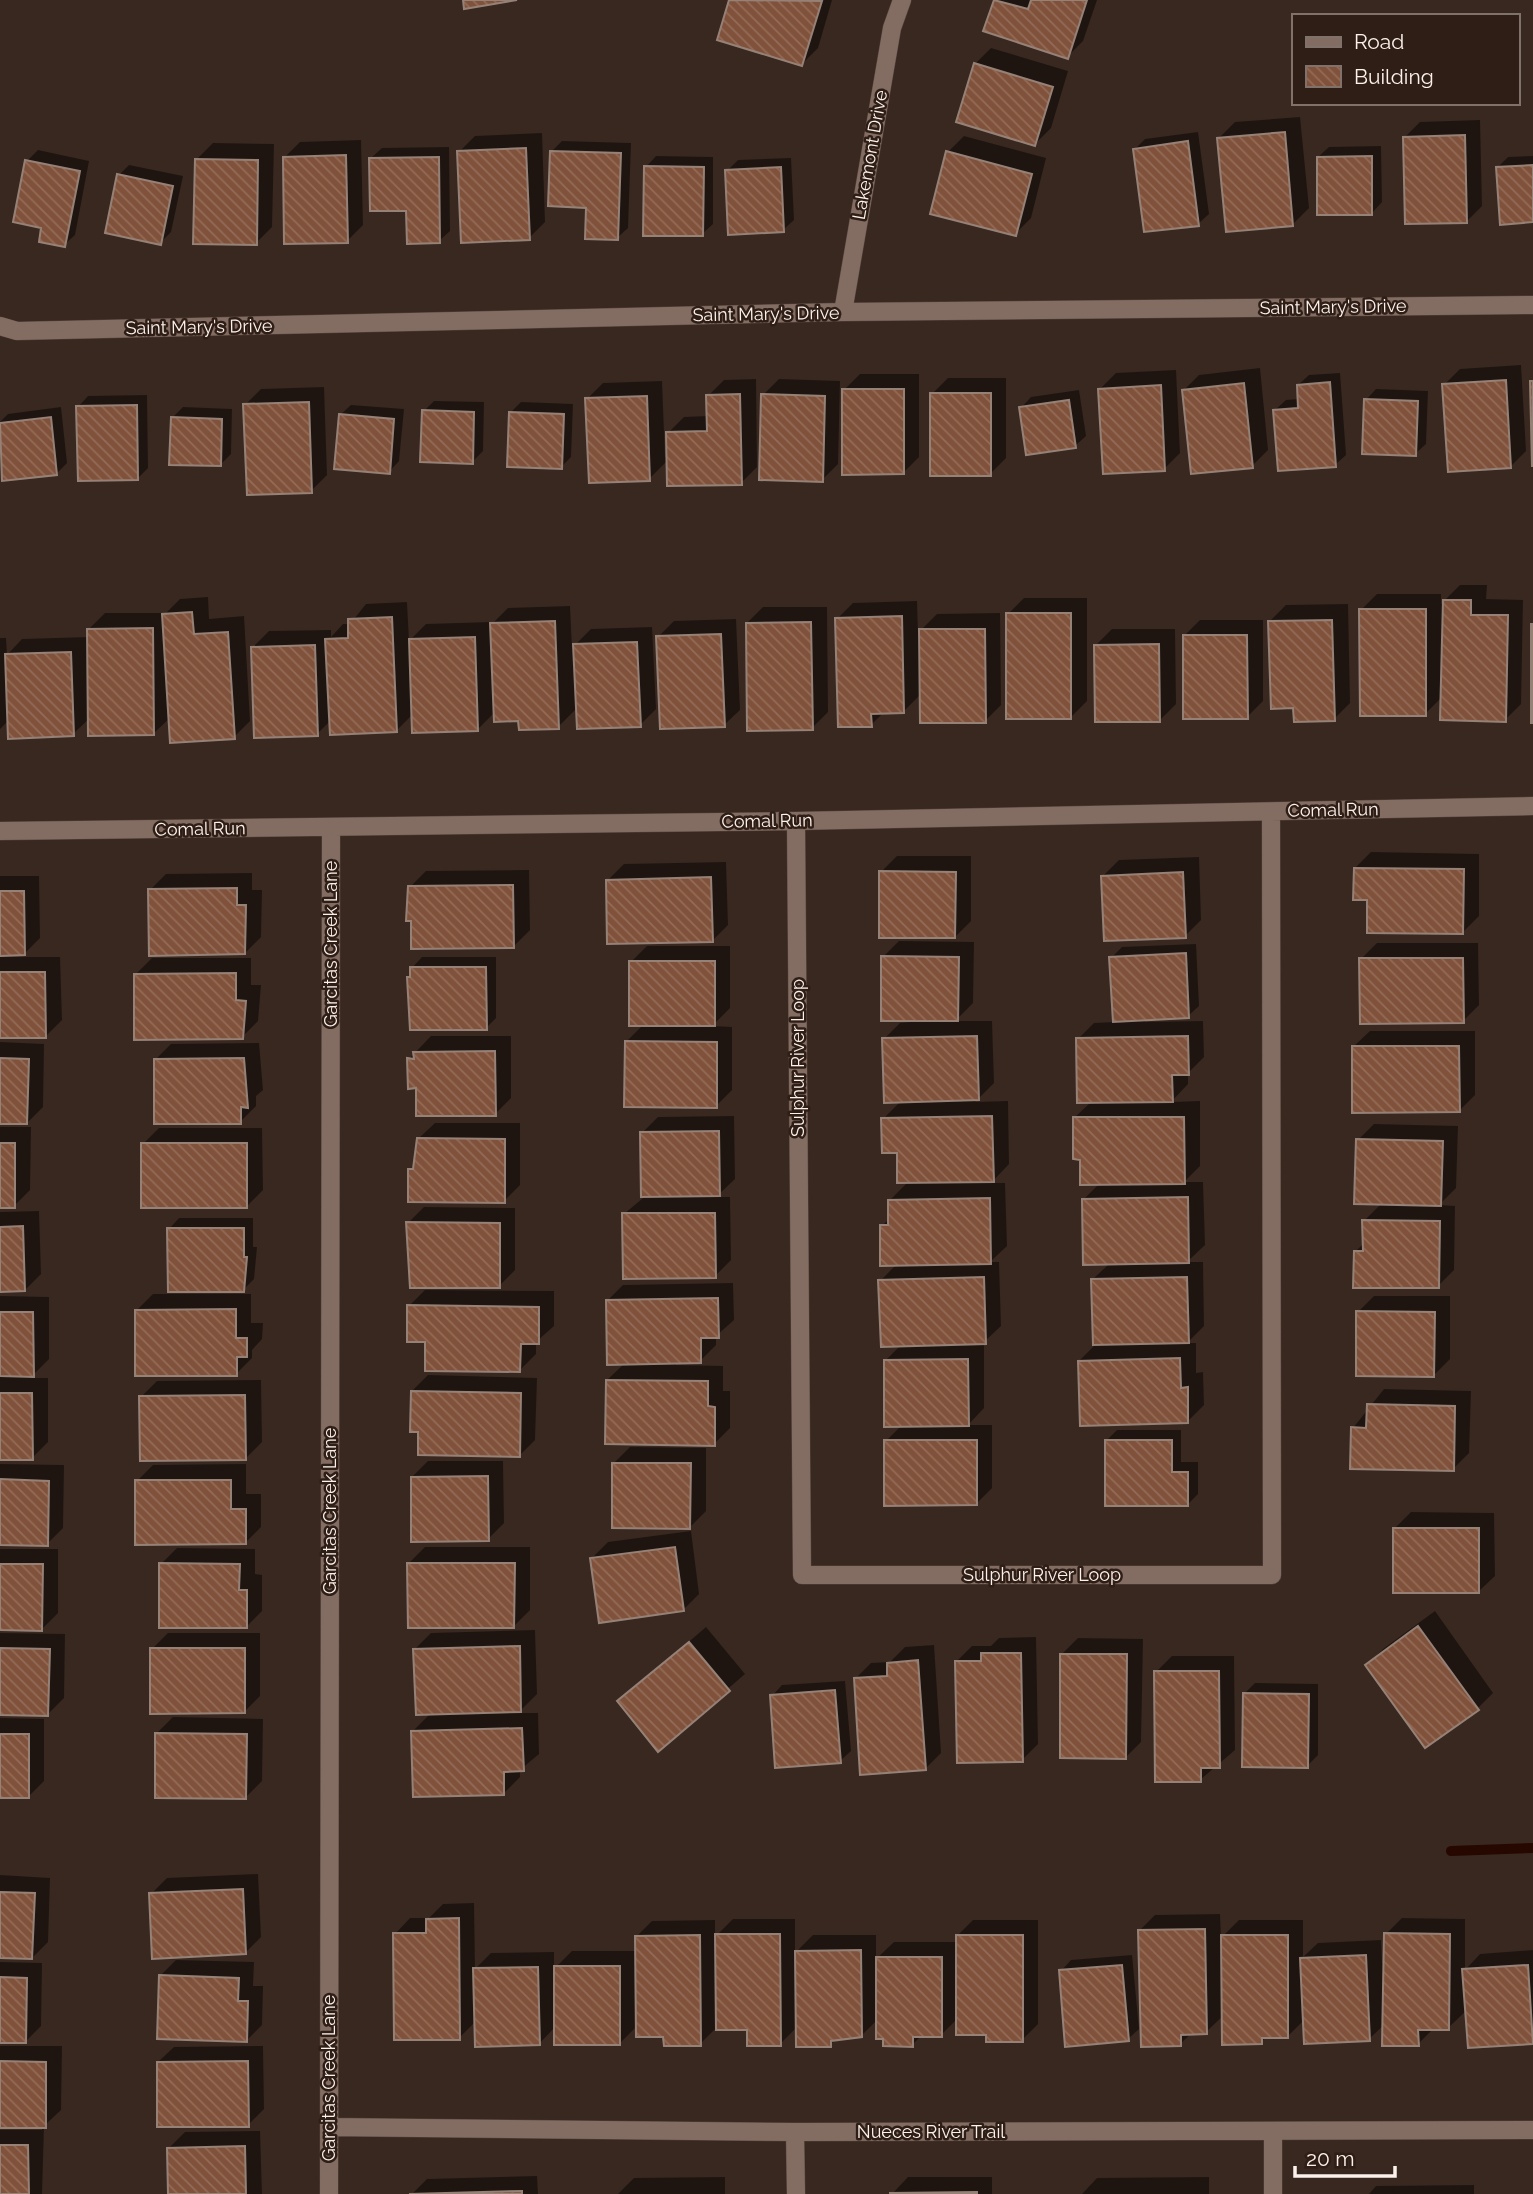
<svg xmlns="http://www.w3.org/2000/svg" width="1533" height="2194" viewBox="0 0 1533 2194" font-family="Raleway,sans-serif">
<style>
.shadow{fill:#0007}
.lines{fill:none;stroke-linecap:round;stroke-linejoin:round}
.stream{stroke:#260800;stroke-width:10}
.building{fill:url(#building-back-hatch);stroke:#968177;stroke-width:2}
.street-casing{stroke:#54443c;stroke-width:19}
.street{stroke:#836d63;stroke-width:18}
.labels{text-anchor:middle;stroke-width:5;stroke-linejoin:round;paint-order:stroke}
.street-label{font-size:18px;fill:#fcf1eb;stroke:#2e1e16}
</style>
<defs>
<pattern id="building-back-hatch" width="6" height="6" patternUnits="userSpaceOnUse" patternTransform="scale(1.75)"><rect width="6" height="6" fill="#80523b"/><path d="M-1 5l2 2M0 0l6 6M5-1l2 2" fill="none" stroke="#936b58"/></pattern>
</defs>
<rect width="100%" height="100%" fill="#392820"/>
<!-- shadow -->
<path class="shadow" d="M731,0H832L818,48L802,64L719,39Z
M995,0H1097L1083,41L1067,57L986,30Z
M991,48L1068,71L1051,128L1035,144L975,64Z
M1300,117L1309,208L1293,224L1219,138L1235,122Z
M1480,120L1482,206L1466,222L1404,138L1420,122Z
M1198,132L1209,214L1198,224L1135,149L1145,139Z
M542,133L545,222L529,238L459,152L475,136Z
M964,136L1046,158L1031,218L1015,234L948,152Z
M361,140L363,225L347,241L284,158L300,142Z
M562,141L631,143L628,228L617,238L552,151Z
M213,143L274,144L272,227L256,243L197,159Z
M1381,146L1382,202L1372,213L1318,157L1329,147Z
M449,147L450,231L439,241L408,209L371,158L382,148Z
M38,150L89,161L75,235L64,245L43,227L27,161Z
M656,156L713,157V224L702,234L646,167Z
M1533,156V221L1497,168L1508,157Z
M791,158L794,220L783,230L727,171L738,160Z
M129,165L183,176L171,232L160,243L119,175Z
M1521,365L1526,451L1510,467L1444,385L1460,369Z
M1260,368L1268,450L1252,466L1183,391L1199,375Z
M1176,370L1180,453L1164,469L1100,389L1116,373Z
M1340,373L1346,455L1335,465L1275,410L1286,400L1299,399L1298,385L1309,375Z
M860,374H919V457L903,473L844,390Z
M948,378H1006V458L990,474L932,394Z
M756,379L757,467L741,483L668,460L649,479L587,399L603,383L662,381L665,457H668V433L684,417L708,416V396L724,380Z
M779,379L840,381L838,464L822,480L763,395Z
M324,387L327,475L311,491L245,405L261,389Z
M1376,389L1428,391L1426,444L1415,454L1366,400Z
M1079,390L1086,436L1075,446L1021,408L1031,397Z
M147,395L148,468L137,479L78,407L88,396Z
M434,401L484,402L483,451L472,462L424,411Z
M521,402L573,404L571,457L561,467L511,412Z
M351,405L404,409L399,461L389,472L340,415Z
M61,407L67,463L57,473L4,480L0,422L8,414Z
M183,407L232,409L231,454L220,465L173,417Z
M1460,585H1487L1486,599L1523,600L1521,704L1505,720L1442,697L1425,714L1361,610L1377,594H1441V604Z
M208,597L209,619L244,616L250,721L234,737L171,717L154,733L90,718L73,734L9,720L0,729V638H6L7,655L22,639L89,637V629L105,613H166L180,599Z
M1024,598H1087V701L1071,717L1008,614Z
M917,601L918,633L937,614L1000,613L1001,705L985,721L922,693L904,711H885L871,725L837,619L853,603Z
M407,602L409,641L426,624L491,622V625L508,608L570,606L572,648L591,629L652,627L656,709L640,725L577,708L558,727L495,712L478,729L413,714L397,730L331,720L317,734L253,647L269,631L331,630V637L343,624H350L366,604Z
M1348,604L1350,703L1334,719L1295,706L1270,621L1286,605Z
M763,607H827L828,712L812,728L747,623Z
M736,619L740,710L724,725L658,637L674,621Z
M1200,620H1263V701L1247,717L1184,636Z
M1112,629H1175L1176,704L1160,720L1096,645Z
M1371,852L1479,854V916L1463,932L1369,899L1355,868Z
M897,856H971V921L955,937L881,872Z
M1199,857L1201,920L1185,936L1103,876L1119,860Z
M726,862L728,925L712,941L608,880L624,864Z
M529,870L530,930L514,946L412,919L410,887L426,871Z
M252,873V890H262L261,937L245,953L150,890L166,874Z
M0,876H39L40,938L24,954H0Z
M899,941L974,942L973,1003L955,1021H992L994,1083L975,1102L1008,1101L1009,1164L991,1183H1005L1007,1246L990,1262H999L1001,1326L984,1342V1408L968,1425H992V1488L976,1504L886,1441L902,1425L885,1361L901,1345L880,1281L897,1264L882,1226L890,1218V1200L909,1181L883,1119L901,1101L884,1039L900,1023L911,1022L883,957Z
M1377,943H1478L1479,1005L1463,1021L1361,959Z
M1196,944L1199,1006L1188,1016L1145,1019V1022L1203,1021L1204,1057L1188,1073V1084L1171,1102L1200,1101V1166L1184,1182H1203L1205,1245L1187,1262H1203L1204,1326L1187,1343H1196V1373L1203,1372L1204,1405L1188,1421L1079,1361L1097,1343L1093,1279L1110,1263L1084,1199L1100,1183L1082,1158L1074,1118L1091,1102L1078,1039L1094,1023L1115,1022L1111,958L1122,947Z
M647,946H730V1008L712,1026L732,1027V1090L716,1106L626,1042L644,1024L631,962Z
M0,957H60L62,1020L46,1036L0,1037Z
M422,957H496V1018L486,1028L409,977L412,968Z
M152,958H251V985H261L258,1021L242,1037L136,974Z
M1370,1031H1475V1095L1459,1111L1354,1046Z
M431,1036H511V1098L495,1114L418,1087L409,1059Z
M0,1042L44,1044L43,1107L27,1123L0,1122Z
M259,1043L263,1090L256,1096V1106L240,1122L155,1060L171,1044Z
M734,1116L735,1179L716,1197H730L731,1260L715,1276L624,1214L643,1198L642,1133L658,1117Z
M435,1123H520V1185L504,1201L410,1170L416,1164L418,1139Z
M1374,1124L1458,1126L1456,1188L1439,1205L1455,1206L1454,1270L1438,1286L1355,1252L1364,1243V1221L1382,1203L1358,1140Z
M0,1127H31L30,1190L14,1206H0Z
M159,1128H262L263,1190L247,1206L143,1144Z
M424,1207L515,1208V1270L499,1286L408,1223Z
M39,1211L41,1274L25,1290H0V1212Z
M179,1218H253V1247H257L254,1279L243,1290L169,1229Z
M733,1283L734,1320L716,1336V1345L700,1361L676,1362V1365L723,1366V1391H730V1428L714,1444L607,1380L625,1363L607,1301L623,1285Z
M425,1290L554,1291V1326L536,1342V1354L520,1370L427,1340L409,1306Z
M153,1294H251V1323H263L262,1339L252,1350V1358L236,1374L137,1310Z
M0,1296L49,1297V1359L30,1378H48V1442L32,1458H0Z
M1374,1296H1450V1359L1434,1375L1358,1312Z
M428,1375L537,1378L535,1440L519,1456L420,1430L412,1391Z
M261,1380L262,1442L246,1458L141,1397L157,1381Z
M1384,1389L1471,1391L1469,1453L1453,1469L1353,1428Z
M1117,1430H1181V1462H1198V1494L1187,1505L1107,1440Z
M630,1447L706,1448V1511L690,1527L614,1463Z
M428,1461H503L504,1523L488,1539L412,1477Z
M0,1464L64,1465L63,1528L47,1544L0,1543Z
M246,1464V1494H261V1527L245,1543L137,1481L153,1465Z
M1411,1512L1494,1513L1495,1576L1479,1591L1395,1528Z
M691,1531L699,1594L683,1610L592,1558L608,1542Z
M425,1547H530V1610L514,1626L409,1563Z
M177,1548L255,1549V1574L262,1575V1611L246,1627L161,1564Z
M0,1549H58V1613L42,1629H0Z
M1435,1611L1493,1693L1477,1709L1367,1665L1383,1649Z
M706,1627L745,1674L658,1749L619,1702Z
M535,1630L537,1694L518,1713H538L539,1754L520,1770V1777L504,1793L412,1732L431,1713L415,1649L431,1633Z
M0,1633L65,1634L64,1698L48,1714L0,1713Z
M168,1633H260V1696L244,1712L152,1649Z
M1036,1637L1038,1744L1022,1760L956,1662L972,1646H991L999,1638Z
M1078,1638L1143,1639L1141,1742L1125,1758L1062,1654Z
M934,1645L941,1753L925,1769L855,1679L871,1663L890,1662L905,1647Z
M1172,1656H1234L1235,1750L1200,1780L1156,1672Z
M845,1681L851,1751L840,1761L772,1696L782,1685Z
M1255,1683L1318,1684V1755L1307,1766L1244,1694Z
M173,1717L263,1719L262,1781L246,1797L157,1733Z
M0,1718L44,1719V1781L28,1797L0,1796Z
M258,1874L261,1937L245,1953L151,1894L167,1878Z
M0,1875L50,1878L48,1942L32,1958L0,1956Z
M474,1903L475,1969L491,1953L554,1952V1969L572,1951H636V1937L652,1921L715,1920V1937L733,1919H795V1953L813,1935H876V1959L894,1942H957V1936L973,1920H1038V2024L1022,2040L988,2034L958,2018L941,2035H922L912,2045L878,2019L861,2036L836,2039L830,2045L798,2026L780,2044L748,2028H716L700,2044L637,2026L619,2044L556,2026L539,2044L476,2021L459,2038L395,1934L410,1918H429L443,1904Z
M1220,1914L1221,1938L1239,1920H1303V1957L1318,1943L1381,1940L1382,1963H1385L1386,1934L1402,1918L1465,1919V1970L1480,1954L1533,1950V2042L1467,2010L1448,2028H1434L1418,2044L1385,2024L1369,2039L1305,2019L1288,2036H1267L1261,2042L1224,2015L1206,2032L1192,2033L1180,2044L1139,1931L1155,1915Z
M1132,1955L1139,2029L1128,2039L1061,1971L1071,1960Z
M176,1960L254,1962L253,1986H263L262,2025L246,2041L160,1976Z
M0,1962L42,1963L41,2026L25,2042L0,2041Z
M0,2046H62L61,2110L44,2126L42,2194H0V2130H42V2126H0Z
M263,2046L264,2109L248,2125L158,2062L174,2047Z
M260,2131L262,2194H170L169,2148L185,2132Z
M537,2176L538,2194H412L427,2179Z
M725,2177V2194H618L634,2178Z
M908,2177H992V2194H892Z
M1209,2177V2194H1082L1097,2178Z
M1474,2185V2194H1369L1376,2186Z"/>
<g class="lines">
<!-- stream -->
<path class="stream" d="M1451,1851L1533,1848"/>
</g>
<!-- building -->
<path class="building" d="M463,0H517L464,9Z
M729,0L822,1L802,66L717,40Z
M994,0L1028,9L1031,0H1087L1068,59L983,31Z
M974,63L1053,87L1035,146L956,122Z
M1285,132L1293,226L1226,232L1217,138Z
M1465,135L1467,223L1405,224L1403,137Z
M1188,141L1199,226L1144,232L1133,149Z
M526,148L530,240L461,243L457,151Z
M550,151L621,153L618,240L585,239L586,208L548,206Z
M946,151L1032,174L1016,236L930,214Z
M346,155L348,243L284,244L283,157Z
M1372,156V215H1317V157Z
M439,157L440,243L407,244L406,211H370L369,158Z
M195,159L258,160L257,245L193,244Z
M25,160L80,171L65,247L39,242L41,228L13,222Z
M1533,165V222L1500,225L1496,167Z
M644,166L704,167L703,236H643Z
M781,167L784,232L728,235L725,170Z
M117,174L173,186L161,245L105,233Z
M1506,380L1511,468L1448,472L1442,384Z
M1530,381H1533V466H1532Z
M1330,382L1336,467L1278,471L1273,410L1298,408L1297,385Z
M1244,383L1253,468L1191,474L1182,390Z
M1161,385L1165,471L1103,474L1098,389Z
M842,389H904V474L842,475Z
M930,393H991V476H930Z
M740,394L742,485L667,486L666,432L707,431L706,395Z
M761,394L825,396L823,482L759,480Z
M647,396L650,481L589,483L585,398Z
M1364,399L1418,401L1416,456L1362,454Z
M1069,400L1076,448L1026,455L1019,407Z
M309,402L312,493L247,495L243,404Z
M137,405L138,480L78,481L76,406Z
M422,410L474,412L473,464L420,462Z
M509,412L564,414L562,469L507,467Z
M339,414L394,419L390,474L334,469Z
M51,417L57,475L2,481L0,423Z
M171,417L222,419L221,466L169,465Z
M1443,600H1471V615H1508L1506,722L1440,720Z
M1359,609H1426V716H1360Z
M192,612L194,634L228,632L235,739L170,743L162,614Z
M1006,613H1071V719H1006Z
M902,616L904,713L871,714L872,727H838L835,618Z
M392,617L397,732L330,735L325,639L348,638V619Z
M1332,620L1335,721L1294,722L1293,708L1271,709L1268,621Z
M555,621L559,729L519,730L518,721L494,722L490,623Z
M811,622L813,730L747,731L746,623Z
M1531,624H1533V723H1531Z
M153,628L154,735L88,736L87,629Z
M919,629H985L986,723H920Z
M721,634L725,727L660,729L656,636Z
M1183,635H1247L1248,719H1183Z
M475,637L478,731L412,733L409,639Z
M637,642L641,727L577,729L573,644Z
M1159,644L1160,722H1095L1094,645Z
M315,645L318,736L254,738L251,647Z
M71,652L74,736L8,739L5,654Z
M1354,868L1464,869L1463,934L1367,933V900H1353Z
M879,871L956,872L955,938H879Z
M1183,872L1186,938L1104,941L1101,876Z
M711,877L713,942L607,944L606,880Z
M513,885L514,948L411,949V921H406L408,886Z
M237,888V905H246L245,954L149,956L148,889Z
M0,891H24L25,955L0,956Z
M1186,953L1189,1018L1113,1022L1109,957Z
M881,956L959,957L958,1021H881Z
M1359,958H1463L1464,1023L1360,1024Z
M629,961H715V1026H629Z
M410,967H486L487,1030H410L407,977H410Z
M0,972H45L46,1038H0Z
M236,973V1000L246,1001L243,1039L134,1040V974Z
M977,1036L979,1100L884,1103L882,1038Z
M1188,1036L1189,1075H1172L1173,1102L1077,1103L1076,1038Z
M625,1041L717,1042V1108L624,1107Z
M1352,1046H1459L1460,1112L1352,1113Z
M495,1051L496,1116H416V1088L408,1089L407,1058L414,1059L413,1052Z
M0,1058L29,1059L27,1124H0Z
M244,1058L248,1108L241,1107V1124H154V1059Z
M992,1116L994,1182L897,1183V1153H882L881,1118Z
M1073,1117H1184L1185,1184L1080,1185V1160L1073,1159Z
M719,1131L720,1196L641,1197L640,1132Z
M417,1138L505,1139V1203L408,1202V1169H413Z
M1356,1139L1443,1141L1441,1206L1354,1204Z
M0,1143H15V1208H0Z
M141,1143H247V1208H141Z
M1188,1197L1189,1263L1083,1265L1082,1199Z
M990,1198L991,1264L880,1266V1225H888V1200Z
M622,1213H715L716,1278L623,1279Z
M1362,1220L1440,1221L1439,1288H1353L1354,1251H1363Z
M406,1222L500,1223V1288H410Z
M23,1226L25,1291L0,1292V1227Z
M167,1228H244V1257H247L244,1292H168Z
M984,1277L986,1344L881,1347L878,1280Z
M1187,1277L1189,1343L1093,1345L1091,1279Z
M718,1298L719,1338H701V1363L607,1365L606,1300Z
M407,1305L539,1307V1344H521L520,1372L425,1371V1342H407Z
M236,1309V1338H247V1357H237V1376H135V1310Z
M1356,1311L1435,1312L1434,1377L1356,1376Z
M0,1312H33L34,1377L0,1376Z
M1180,1358L1181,1388L1188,1387V1423L1080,1426L1078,1361Z
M968,1359L969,1426L884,1427V1360Z
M606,1380L708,1381V1406L715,1407V1446L605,1444Z
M411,1391L521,1393L520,1457L418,1455V1432H410Z
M0,1393H32L33,1460H0Z
M245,1395L246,1460L140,1461L139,1396Z
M1367,1404L1455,1406L1454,1471L1350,1469L1351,1427L1366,1428Z
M884,1440H977V1505L884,1506Z
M1105,1440H1172V1472H1188V1506H1105Z
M612,1463H691L690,1529L612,1528Z
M488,1476L489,1541L411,1542V1477Z
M0,1479L49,1481L48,1546L0,1545Z
M135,1480H231V1509H246V1544L135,1545Z
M1393,1528H1479V1593H1393Z
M675,1547L684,1611L599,1623L590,1558Z
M159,1563L240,1564L239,1590H247V1628H159Z
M407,1563H515L514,1628H408Z
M0,1564H43L42,1631L0,1630Z
M1418,1626L1479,1710L1425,1748L1365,1665Z
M689,1642L730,1691L658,1752L617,1701Z
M520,1646L521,1712L416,1715L413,1649Z
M0,1648L50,1649L48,1716L0,1715Z
M150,1648H245V1713L150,1714Z
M981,1653H1021L1023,1762L957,1763L955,1661H981Z
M1060,1654H1127L1126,1759L1060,1758Z
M918,1660L926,1770L860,1775L854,1678L887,1676V1663Z
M1154,1671H1219L1220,1768H1201V1782H1155Z
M835,1690L841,1763L775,1768L770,1695Z
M1243,1693L1309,1694L1308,1768L1242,1767Z
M522,1728L524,1771L504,1772V1795L413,1797L411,1731Z
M155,1733L247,1734L246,1799L155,1798Z
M0,1734H29V1798H0Z
M243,1889L246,1954L152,1959L149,1893Z
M0,1892L35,1893L32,1959L0,1958Z
M459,1918L460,2040H394L393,1933H426V1919Z
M1205,1929L1207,2034L1181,2035V2046L1141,2047L1138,1930Z
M1384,1933L1450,1934L1449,2030H1418L1419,2046H1382Z
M715,1934H780L781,2046H747V2030H716Z
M700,1935L701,2046H664L663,2037H636L635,1936Z
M956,1935H1023V2042H986V2035H956Z
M1221,1935H1288V2038H1262V2044L1222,2045Z
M861,1950L862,2037L831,2041V2047H796L795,1951Z
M1366,1955L1370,2041L1304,2044L1300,1958Z
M876,1957H942V2037H913V2047L883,2046V2039H876Z
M1122,1965L1129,2041L1065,2047L1059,1970Z
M1528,1965L1533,2044L1468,2048L1462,1969Z
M554,1966H620V2045H554Z
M538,1967L540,2045L475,2047L473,1968Z
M159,1975L239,1978L238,2001H248L247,2042L157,2039Z
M0,1977L27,1978L26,2043H0Z
M0,2061L46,2062V2128H0Z
M248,2061L249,2127H157V2062Z
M0,2145H28L29,2194H0Z
M245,2146L246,2194H168L167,2148Z
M522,2191V2194H409Z
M977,2192V2194H890V2193Z"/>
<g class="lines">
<defs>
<path id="street" d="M843,312L892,28L902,0
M0,326L17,331L843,312L1533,305
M796,821L802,1575H1272L1271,812
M0,831L796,821L1533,806
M329,2127L795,2132L1533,2130
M795,2132L796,2194
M329,2194L331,827
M1273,2194V2132"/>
</defs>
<!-- street casing -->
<use href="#street" class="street-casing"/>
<!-- street -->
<use href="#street" class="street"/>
</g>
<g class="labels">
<!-- street labels -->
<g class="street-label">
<text transform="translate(870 155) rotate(-80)" y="6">Lakemont Drive</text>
<text transform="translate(1333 307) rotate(-1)" y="6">Saint Mary's Drive</text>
<text transform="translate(766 314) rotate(-1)" y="6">Saint Mary's Drive</text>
<text transform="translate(199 327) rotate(-1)" y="6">Saint Mary's Drive</text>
<text transform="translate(1333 810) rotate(-1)" y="6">Comal Run</text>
<text transform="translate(767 821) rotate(-1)" y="6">Comal Run</text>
<text transform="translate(200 829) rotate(-1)" y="6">Comal Run</text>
<text transform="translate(331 944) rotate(-90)" y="6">Garcitas Creek Lane</text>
<text transform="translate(798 1058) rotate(-90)" y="6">Sulphur River Loop</text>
<text transform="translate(330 1511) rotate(-90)" y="6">Garcitas Creek Lane</text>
<text x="1042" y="1581">Sulphur River Loop</text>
<text transform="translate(329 2078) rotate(-90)" y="6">Garcitas Creek Lane</text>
<text x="931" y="2138">Nueces River Trail</text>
</g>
</g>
<!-- legend -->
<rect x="1292" y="14" width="228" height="91" fill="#2e1e16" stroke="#80726b" stroke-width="2"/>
<rect x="1306" y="37" width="35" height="10" fill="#836d63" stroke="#80726b" stroke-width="2"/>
<text x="1354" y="49" font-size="21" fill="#fcf1eb">Road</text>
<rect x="1306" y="66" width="35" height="21" fill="url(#building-back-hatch)" stroke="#80726b" stroke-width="2"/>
<text x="1354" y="84" font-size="21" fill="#fcf1eb">Building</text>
<!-- scale -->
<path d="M1295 2166v10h100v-10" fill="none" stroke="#fcf1eb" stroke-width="3.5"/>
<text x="1306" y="2166" font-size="21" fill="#fcf1eb" stroke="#2e1e16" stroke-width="5" paint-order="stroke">20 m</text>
</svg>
